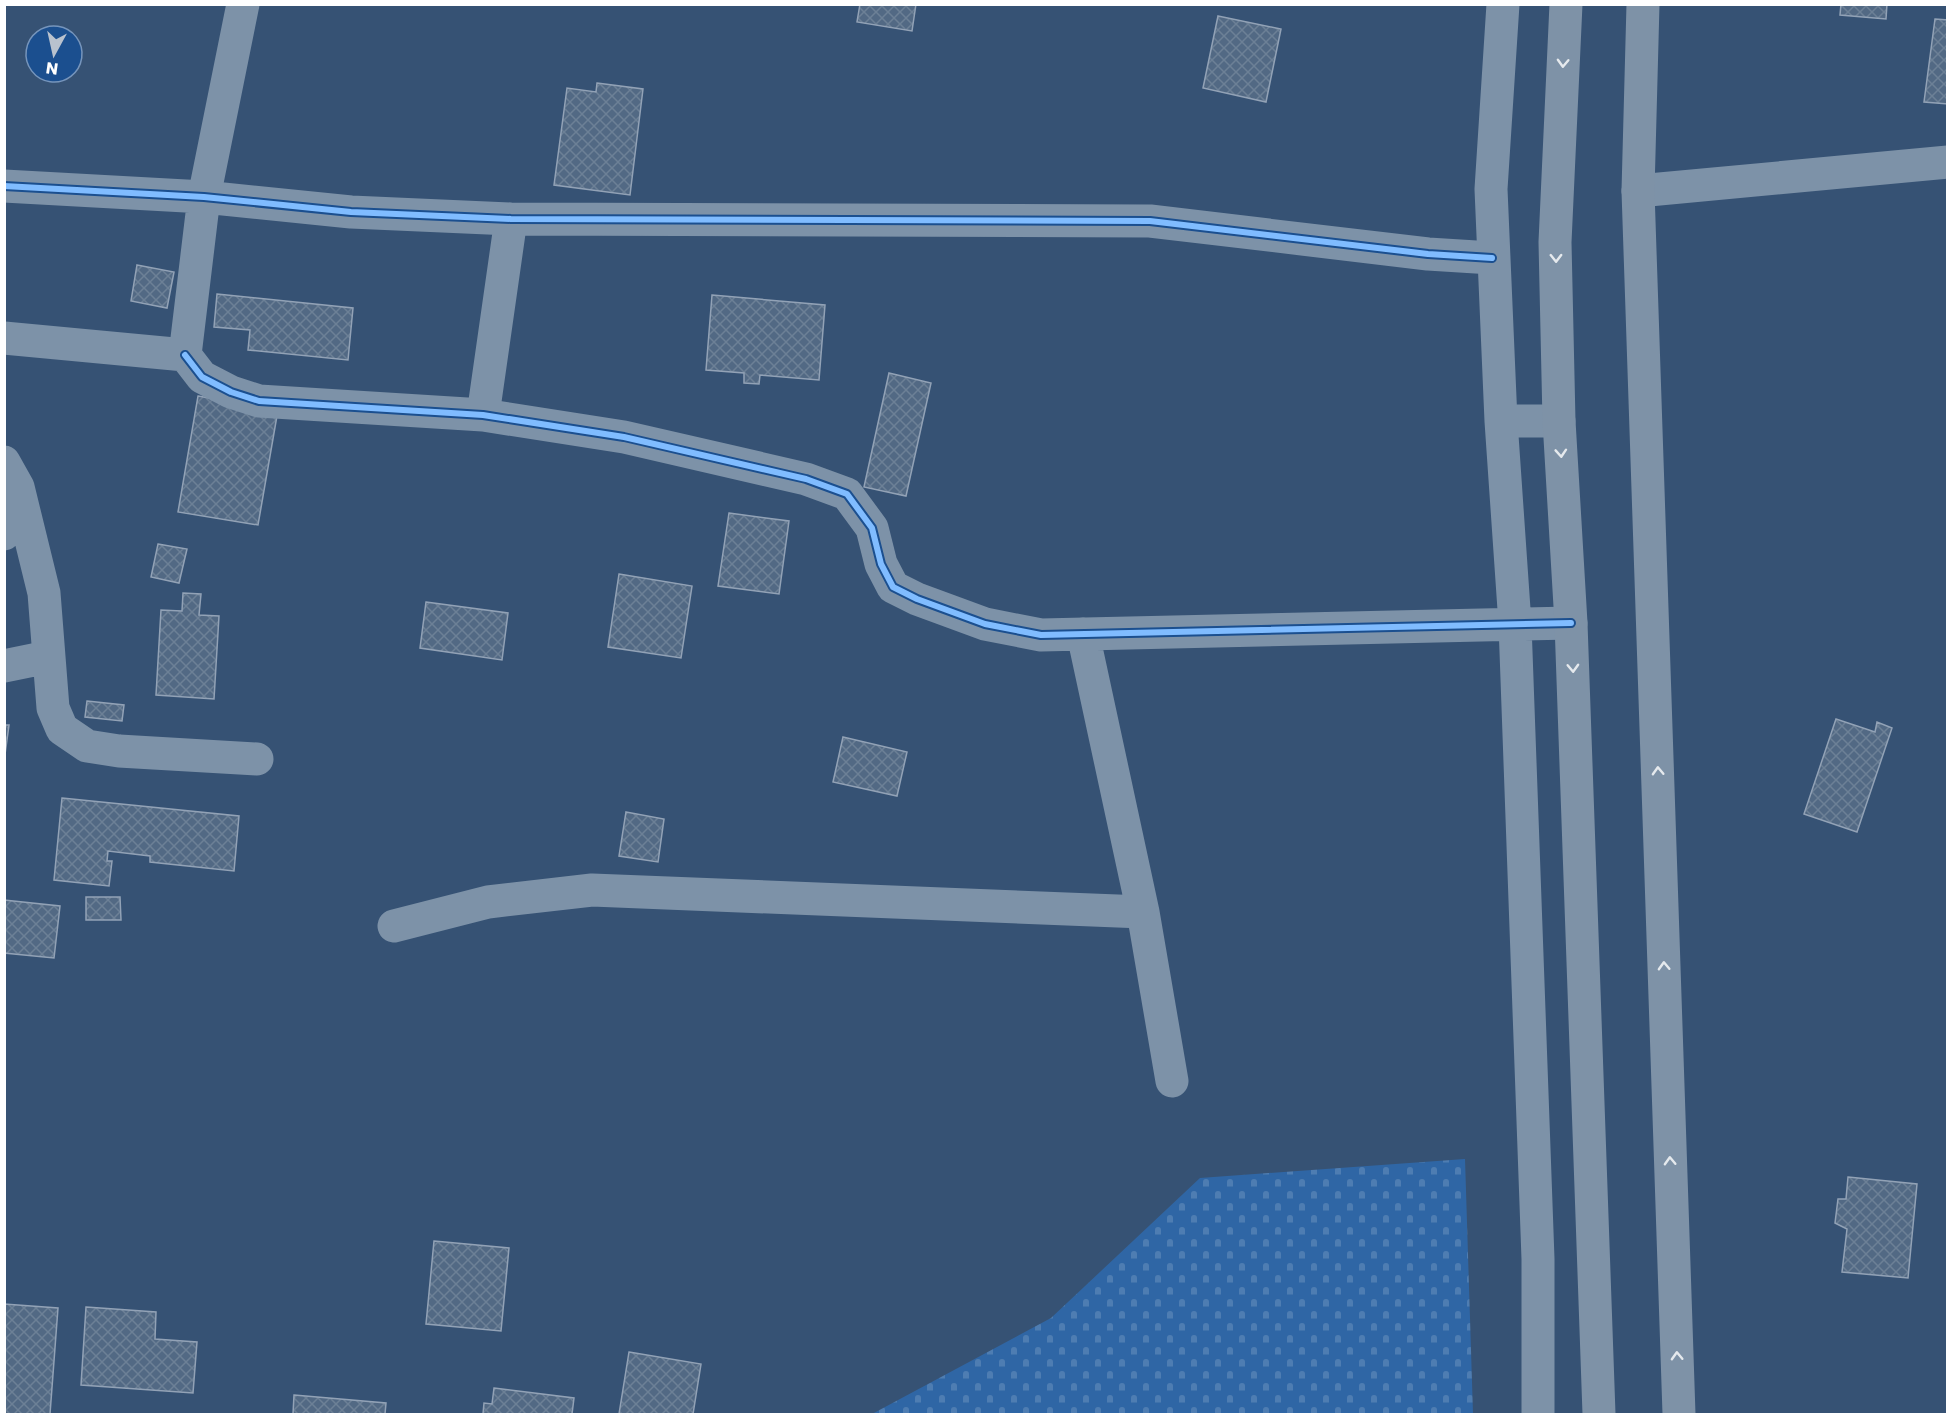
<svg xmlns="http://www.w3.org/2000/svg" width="1952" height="1419" viewBox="0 0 1952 1419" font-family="Poppins,sans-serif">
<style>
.cemetery{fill:url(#cemetery-stones)}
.building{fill:url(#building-cross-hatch);stroke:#92a2b6;stroke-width:1.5}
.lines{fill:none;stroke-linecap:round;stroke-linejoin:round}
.minor{stroke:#7d92a8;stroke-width:33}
.highway{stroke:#7e92a7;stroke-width:33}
.cycleway-casing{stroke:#1b4f8f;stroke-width:10}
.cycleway{stroke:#80bcff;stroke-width:6}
.oneway{stroke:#e5e9ed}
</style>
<defs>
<pattern id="cemetery-stones" width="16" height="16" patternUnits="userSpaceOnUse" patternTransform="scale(1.5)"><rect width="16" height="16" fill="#2f66a5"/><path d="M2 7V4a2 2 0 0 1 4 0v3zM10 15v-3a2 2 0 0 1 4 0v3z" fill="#4e7db2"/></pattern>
<pattern id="building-cross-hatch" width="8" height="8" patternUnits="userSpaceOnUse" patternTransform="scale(1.5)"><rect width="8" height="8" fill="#526984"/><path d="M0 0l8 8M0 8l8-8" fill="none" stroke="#6c8096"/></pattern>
</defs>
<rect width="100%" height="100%" fill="#365274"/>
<!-- cemetery -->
<path class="cemetery" d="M1465,1159L1473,1414H872L1051,1318L1200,1178Z"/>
<!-- building -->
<path class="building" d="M860,4H916L912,31L857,22Z
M1841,4H1887L1886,19L1840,15Z
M1218,16L1281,29L1266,102L1203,88Z
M1935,19L1948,20V104L1924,102Z
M597,83L643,89L630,195L554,185L567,88L596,92Z
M137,265L174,272L167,308L131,301Z
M217,294L353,308L348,360L248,350L250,330L214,327Z
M712,295L825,305L819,380L760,375L759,384L744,383V373L706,370Z
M889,373L931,383L906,496L864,487Z
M198,396L278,410L258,525L178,512Z
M729,513L789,521L779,594L718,586Z
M158,544L187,549L179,583L151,577Z
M619,574L692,586L681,658L608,647Z
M183,593L201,594L199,615L219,616L214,699L156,695L161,610L182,611Z
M426,602L508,613L502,660L420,648Z
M87,701L124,705L122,721L85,717Z
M1836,719L1875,732L1877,722L1892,728L1857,832L1804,814Z
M4,725H9L4,762Z
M843,737L907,752L897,796L833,782Z
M62,798L239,816L234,871L150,862V856L108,851L107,861H112L109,886L54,880Z
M626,812L664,819L658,862L619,856Z
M86,897H120L121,920H86Z
M4,900L60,906L54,958L4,953Z
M1848,1177L1917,1184L1908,1278L1842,1272L1847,1229L1835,1223L1838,1199H1846Z
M434,1241L509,1248L501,1331L426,1324Z
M4,1304L58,1308L50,1414H4Z
M86,1307L156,1312L155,1339L197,1342L193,1393L81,1385Z
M629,1352L701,1364L693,1414H619Z
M494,1388L574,1398L572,1414H483L484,1403L492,1404Z
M294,1395L386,1403L385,1414H293Z"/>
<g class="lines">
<!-- minor -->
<path class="minor" d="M1503,4L1491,189L1501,421L1515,624L1538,1259V1414
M4,186L204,197L351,212L511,219L1150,221L1428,254L1492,258
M1638,191L1948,162
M4,338L185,355L204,197L243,4
M185,355L202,377L231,392L259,401L483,415L624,437L806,479L847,494L872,528L881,564L893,587L917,599L985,624L1041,635L1571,623
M483,415L511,219
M1501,421H1559
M4,462L18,487L10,526L4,534
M18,487L44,593L53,708L62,729L87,746L119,751L257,759
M1083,634L1143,912L1172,1081
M4,666L48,657
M394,926L488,902L592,890L1143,912"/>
<!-- highway -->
<path class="highway" d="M1566,4L1555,242L1559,421L1571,623L1599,1414
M1643,4L1638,191L1679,1414"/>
<defs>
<path id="cycleway" d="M4,186L204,197L351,212L511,219L1150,221L1428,254L1492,258
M185,355L202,377L231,392L259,401L483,415L624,437L806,479L847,494L872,528L881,564L893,587L917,599L985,624L1041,635L1571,623"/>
</defs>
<!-- cycleway casing -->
<use href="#cycleway" class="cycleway-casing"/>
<!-- cycleway -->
<use href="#cycleway" class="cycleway"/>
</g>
<!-- one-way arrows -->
<defs><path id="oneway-chevron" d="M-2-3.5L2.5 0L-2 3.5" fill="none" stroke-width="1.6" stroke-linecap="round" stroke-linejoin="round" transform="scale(1.5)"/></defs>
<g class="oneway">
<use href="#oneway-chevron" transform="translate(1563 63) rotate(92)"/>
<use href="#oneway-chevron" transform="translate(1556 258) rotate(89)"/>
<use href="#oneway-chevron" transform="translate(1561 453) rotate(86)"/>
<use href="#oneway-chevron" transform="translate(1573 668) rotate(88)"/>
<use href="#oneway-chevron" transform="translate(1658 771) rotate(-92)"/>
<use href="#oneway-chevron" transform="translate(1664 966) rotate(-92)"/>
<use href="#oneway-chevron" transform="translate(1670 1161) rotate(-92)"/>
<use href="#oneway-chevron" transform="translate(1677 1356) rotate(-92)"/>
</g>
<!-- border -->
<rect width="1952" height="1419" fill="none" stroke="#ffffff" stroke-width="12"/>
<!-- north arrow -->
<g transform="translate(54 54) rotate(188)"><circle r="28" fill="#1b4f8f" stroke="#7695bc" stroke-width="1.5"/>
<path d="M0-4.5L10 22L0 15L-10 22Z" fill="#b9c2ce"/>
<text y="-9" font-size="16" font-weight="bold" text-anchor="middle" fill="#ffffff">N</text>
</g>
</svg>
